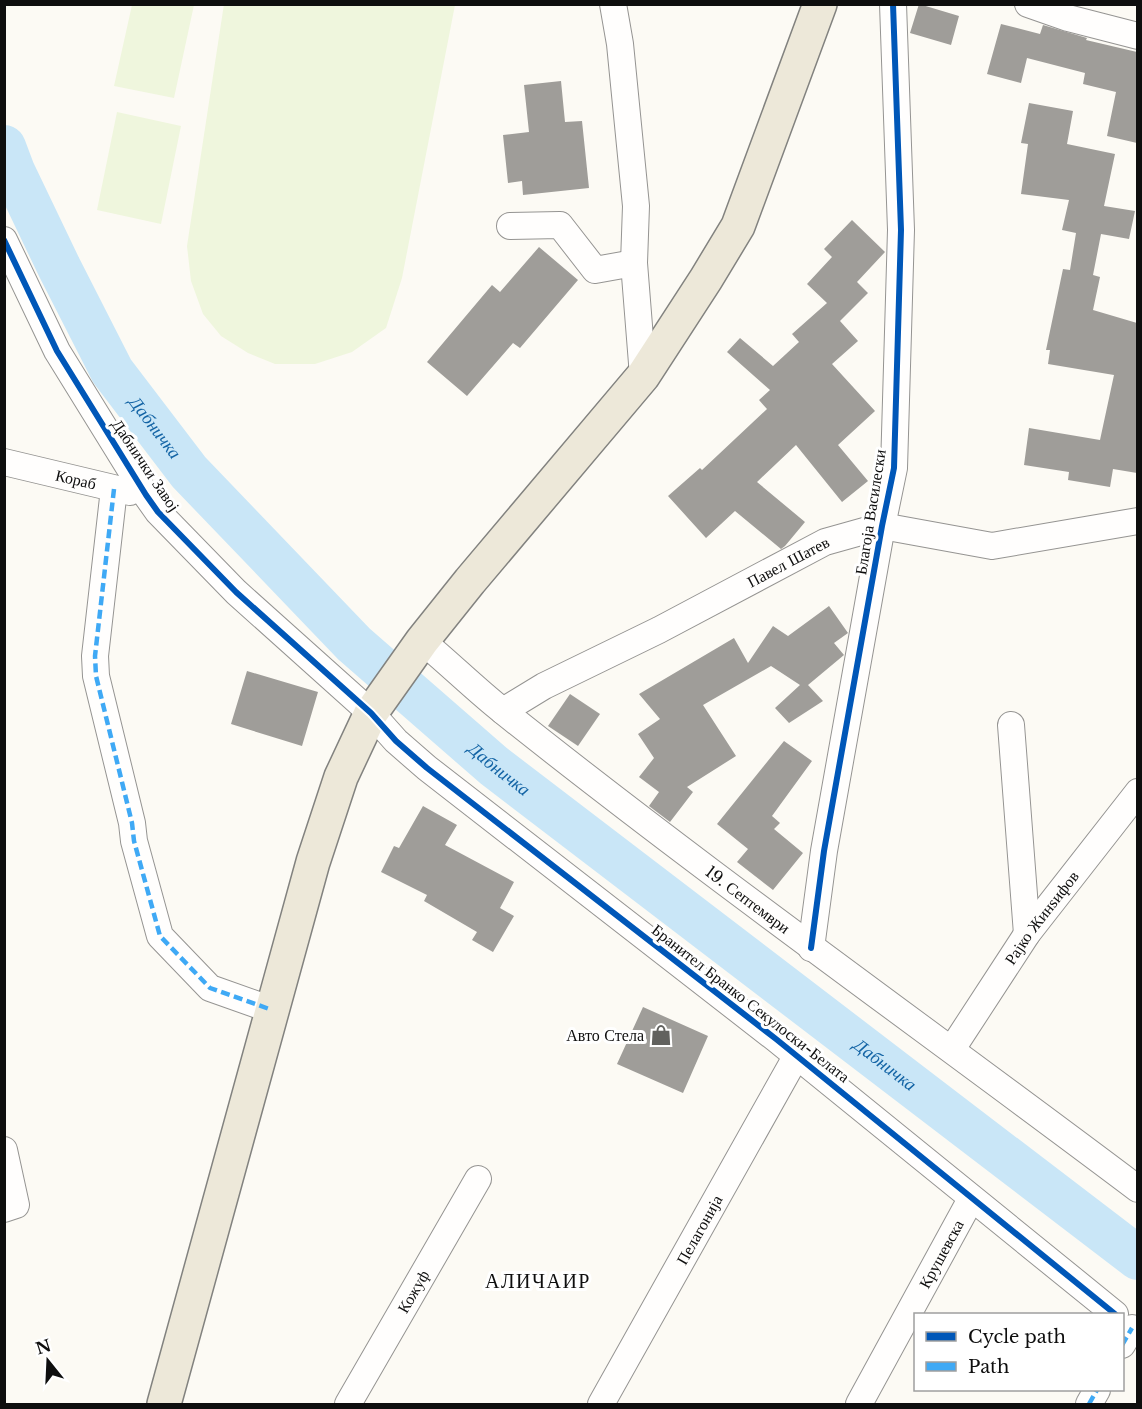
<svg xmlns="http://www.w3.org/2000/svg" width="1142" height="1409" viewBox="0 0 1142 1409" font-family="'Libre Baskerville',serif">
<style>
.pitch{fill:#eff6dd}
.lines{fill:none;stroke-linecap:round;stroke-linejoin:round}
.river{stroke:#c9e6f7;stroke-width:44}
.building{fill:#9f9d99}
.minor-casing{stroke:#959492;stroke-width:28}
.major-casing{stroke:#82827f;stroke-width:36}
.minor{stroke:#fffefd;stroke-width:26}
.major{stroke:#ede8d9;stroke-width:33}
.quiet{stroke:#3fa9f5;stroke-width:4.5;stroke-dasharray:9 4.5;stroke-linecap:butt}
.cycleway-casing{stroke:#fff;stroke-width:10}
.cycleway{stroke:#0057b8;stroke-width:6}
.labels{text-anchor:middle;stroke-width:6;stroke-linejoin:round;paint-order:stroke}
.street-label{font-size:16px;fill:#0e0e0e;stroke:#fff}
.poi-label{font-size:16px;fill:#0e0e0e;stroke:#fff;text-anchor:end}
.water-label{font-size:18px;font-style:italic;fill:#1364a5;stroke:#fff}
.quarter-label{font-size:20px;letter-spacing:1.5px;fill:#0e0e0e;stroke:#fff}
</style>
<rect width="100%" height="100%" fill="#fcfaf4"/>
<!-- pitch -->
<path class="pitch" d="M224,4L455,5L402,278L386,328L352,352L315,364H275L248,353L221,336L203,314L191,281L187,246Z
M132,5H194L174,98L114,86Z
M117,112L181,126L161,224L97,210Z"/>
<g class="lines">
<!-- river -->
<path class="river" id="s1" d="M4,147L13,171L59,267L112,371L189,472L354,644L494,766L1138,1258"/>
</g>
<!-- building -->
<path class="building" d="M919,4L959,16L951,45L910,33Z
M1001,24L1040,34L1043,25L1087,38L1086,40L1137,52V143L1107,136L1116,92L1083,84L1085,73L1027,58L1021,83L987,74Z
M561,81L565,122L582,121L589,188L523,195L522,181L508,183L503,135L529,132L524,85Z
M1029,103L1073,111L1067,144L1115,154L1104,206L1135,211L1129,239L1101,234L1093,275L1100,277L1093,310L1137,323V473L1113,469L1110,487L1068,480L1069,472L1024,465L1029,428L1100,440L1114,375L1048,364L1050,350H1046L1063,269L1070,270L1076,233L1062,230L1069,200L1021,194L1028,144L1021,143Z
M852,220L885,252L857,282L868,293L840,321L858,341L832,364L875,411L838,445L868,481L842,502L796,445L757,482L805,522L785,546L781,549L735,511L706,538L668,496L700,468L702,470L767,409L759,400L770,390L727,352L740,338L773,366L799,342L792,334L827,303L807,284L832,257L824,249Z
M539,247L578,280L520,348L513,343L467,396L427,362L492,285L500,292Z
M829,606L848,633L834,643L844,655L808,685L823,701L789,723L775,708L800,685L771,666L703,705L736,756L687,787L693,792L670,822L649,806L659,792L639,777L654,758L638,734L660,719L639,694L734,638L748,663L773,626L788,636Z
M247,671L318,692L302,746L231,724Z
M570,694L600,714L578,746L548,726Z
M784,741L812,761L772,816L780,823L774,829L803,853L773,890L737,862L748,849L717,824Z
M423,806L457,825L445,845L514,882L500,908L514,916L493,952L472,940L477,932L424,901L427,895L381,872L394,846L399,848Z
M643,1007L708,1036L683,1093L617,1064Z"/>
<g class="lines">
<defs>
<g id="minor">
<path d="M613,4L620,44L636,206L634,263L643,376"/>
<path d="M1028,4L1068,18L1138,36"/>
<path d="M510,226L560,225L595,270L634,263"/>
<path d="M4,240L57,351L146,495L158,512L236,592L371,713L396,741L427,768L776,1039L1115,1314"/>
<path id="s2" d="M4,462L130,492"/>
<path d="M114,489L95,656L96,676L132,823L134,841L160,936L210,988L272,1010"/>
<path id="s3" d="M422,641C450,664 476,690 504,712C711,877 927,1030 1138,1189"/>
<path id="s4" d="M503,711L544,686L659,630L825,542L882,526L992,546L1138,521"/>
<path d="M1011,725L1027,934"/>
<path d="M811,948L824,851L882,526L894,468L901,230L893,4"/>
<path id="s5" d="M952,1049L1027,934L1138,792"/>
<path d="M4,1150L16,1205L4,1209"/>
<path d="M1122,1345L1132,1328"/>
<path id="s6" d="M348,1404L478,1179"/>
<path id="s7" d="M601,1404L797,1055"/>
<path id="s8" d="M859,1404L971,1199"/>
<path d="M1089,1404L1097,1390"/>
</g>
<path id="major" d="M164,1404L313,862L341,777L371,713L422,641L470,581L643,376L706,279L738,226L820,4"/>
</defs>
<!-- minor casing -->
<use href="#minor" class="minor-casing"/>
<!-- major casing -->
<use href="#major" class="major-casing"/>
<!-- minor -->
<use href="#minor" class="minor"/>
<!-- major -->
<use href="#major" class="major"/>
<!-- quiet -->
<path class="quiet" d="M114,489L95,656L96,676L132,823L134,841L160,936L210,988L272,1010
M1122,1345L1132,1328
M1089,1404L1097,1390"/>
<defs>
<path id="cycleway" d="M4,240L57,351L146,495L158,512L236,592L371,713L396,741L427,768L776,1039L1115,1314
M811,948L824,851L882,526L894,468L901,230L893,4"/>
</defs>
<!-- cycleway casing -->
<use href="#cycleway" class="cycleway-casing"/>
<!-- cycleway -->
<use href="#cycleway" class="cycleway"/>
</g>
<!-- icons -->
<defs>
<symbol id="shop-bare" viewBox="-9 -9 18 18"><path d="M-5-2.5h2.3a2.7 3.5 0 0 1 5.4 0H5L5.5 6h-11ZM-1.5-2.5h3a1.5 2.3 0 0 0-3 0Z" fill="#61615e" stroke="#fff" stroke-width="2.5" paint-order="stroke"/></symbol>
</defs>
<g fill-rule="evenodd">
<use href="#shop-bare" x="646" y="1020" width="30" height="30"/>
</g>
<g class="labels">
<!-- street labels -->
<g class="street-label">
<text transform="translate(146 465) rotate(56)" y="6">Дабнички Завој</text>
<text dy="6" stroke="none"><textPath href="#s2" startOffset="74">Кораб</textPath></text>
<text transform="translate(870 512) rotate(-81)" y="6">Благоја Василески</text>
<text dy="6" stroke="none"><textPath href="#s4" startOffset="322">Павел Шатев</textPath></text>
<text dy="6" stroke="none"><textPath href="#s3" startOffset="416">19. Септември</textPath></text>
<text dy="6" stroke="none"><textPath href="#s5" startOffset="159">Рајко Жинѕифов</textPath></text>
<text transform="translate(751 1003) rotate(38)" y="6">Бранител Бранко Секулоски-Белата</text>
<text dy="6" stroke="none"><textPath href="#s7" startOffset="200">Пелагонија</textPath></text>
<text dy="6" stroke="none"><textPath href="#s8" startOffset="171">Крушевска</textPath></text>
<text dy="6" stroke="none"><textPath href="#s6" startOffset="130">Кожуф</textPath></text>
</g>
<!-- poi labels -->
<g class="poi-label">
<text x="644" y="1041">Авто Стела</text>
</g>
<!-- water labels -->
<g class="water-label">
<text dy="6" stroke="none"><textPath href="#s1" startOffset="320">Дабничка</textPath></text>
<text dy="6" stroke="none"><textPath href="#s1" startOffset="806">Дабничка</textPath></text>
<text dy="6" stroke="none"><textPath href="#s1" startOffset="1292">Дабничка</textPath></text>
</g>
<!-- quarter labels -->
<g class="quarter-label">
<text x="538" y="1288">АЛИЧАИР</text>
</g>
</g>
<!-- border -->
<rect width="1142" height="1409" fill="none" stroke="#0e0e0e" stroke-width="12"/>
<!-- legend -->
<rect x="914" y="1313" width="210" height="78" fill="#ffffff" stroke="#9f9f9f" stroke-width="1.5"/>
<rect x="926" y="1332" width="30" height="9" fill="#0057b8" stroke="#9f9f9f" stroke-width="1.5"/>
<text x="968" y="1343" font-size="18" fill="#0e0e0e">Cycle path</text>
<rect x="926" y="1362" width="30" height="9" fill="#3fa9f5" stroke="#9f9f9f" stroke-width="1.5"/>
<text x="968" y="1373" font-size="18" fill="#0e0e0e">Path</text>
<!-- north arrow -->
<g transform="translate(48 1361) rotate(342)" stroke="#ffffff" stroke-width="4.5" paint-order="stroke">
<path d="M0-4.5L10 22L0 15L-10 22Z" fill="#0e0e0e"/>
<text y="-9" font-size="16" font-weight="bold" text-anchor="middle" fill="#0e0e0e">N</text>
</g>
</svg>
